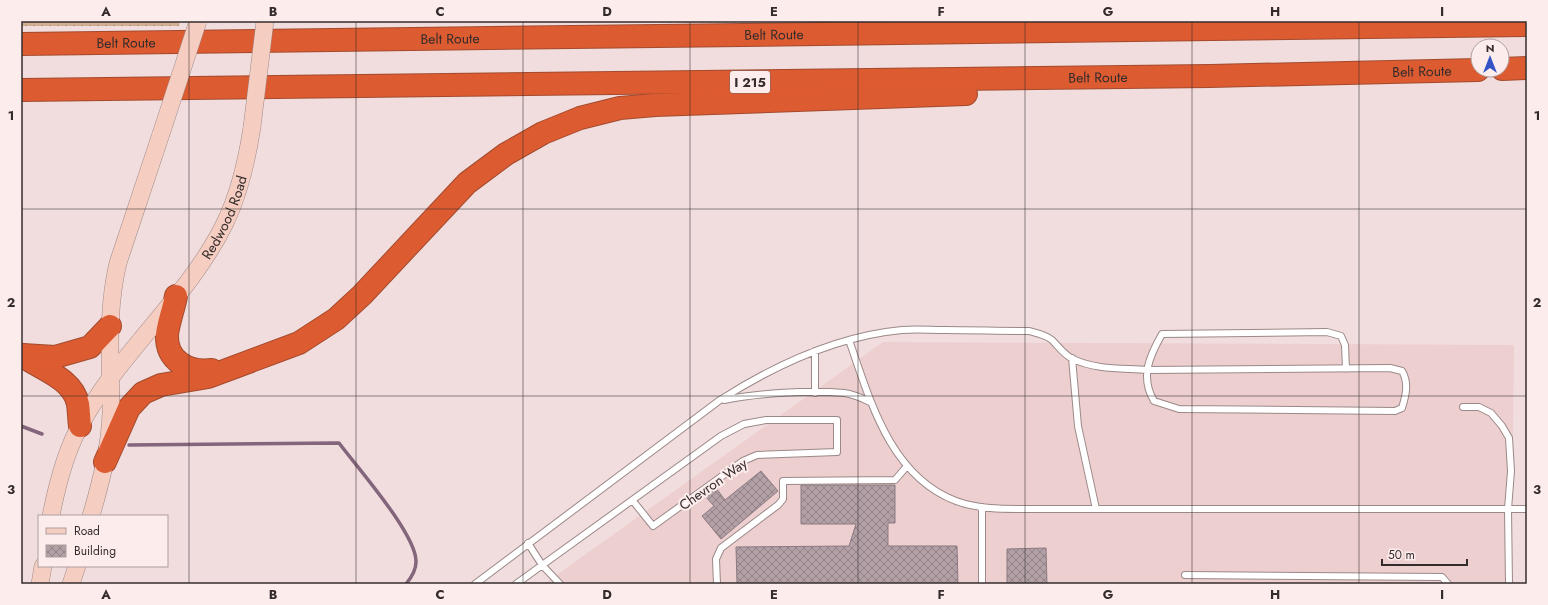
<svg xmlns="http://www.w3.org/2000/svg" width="1548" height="605" viewBox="0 0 1548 605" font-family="Jost,sans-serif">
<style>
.built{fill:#edcfd0}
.grass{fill:url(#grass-dots)}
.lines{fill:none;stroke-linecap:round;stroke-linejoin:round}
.stream{stroke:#83657c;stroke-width:3.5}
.building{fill:url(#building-cross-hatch);stroke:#8b7a80}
.service-casing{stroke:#9b8888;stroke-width:8}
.secondary-casing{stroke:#9b8888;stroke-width:18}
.motorway-casing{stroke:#a24b2f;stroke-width:24}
.service{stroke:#fff;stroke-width:6}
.secondary{stroke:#f5cec1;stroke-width:17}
.motorway{stroke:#dd5b30;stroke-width:22}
.secondary-bridge-casing{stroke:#9b8888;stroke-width:18;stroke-linecap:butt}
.secondary-bridge{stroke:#f5cec1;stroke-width:17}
.grid{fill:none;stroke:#342c2c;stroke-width:1;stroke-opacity:0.55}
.labels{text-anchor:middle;stroke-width:4;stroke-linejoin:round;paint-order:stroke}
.shield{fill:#fdecec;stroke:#706666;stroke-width:1}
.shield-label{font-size:13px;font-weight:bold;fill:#342c2c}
.street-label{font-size:14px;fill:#342c2c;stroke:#fdecec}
.neatline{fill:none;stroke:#342c2c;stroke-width:1.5}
.grid-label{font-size:13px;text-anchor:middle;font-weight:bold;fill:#342c2c}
</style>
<defs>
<pattern id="grass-dots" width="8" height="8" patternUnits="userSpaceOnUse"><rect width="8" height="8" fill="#d1ae92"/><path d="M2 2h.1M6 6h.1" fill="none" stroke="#aa8e77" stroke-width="1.8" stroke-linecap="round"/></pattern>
<pattern id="building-cross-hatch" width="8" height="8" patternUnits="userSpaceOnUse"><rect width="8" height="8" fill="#b2a0a6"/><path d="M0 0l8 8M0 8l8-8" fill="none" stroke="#928387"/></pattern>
</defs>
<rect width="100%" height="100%" fill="#f2ddde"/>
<!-- built -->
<path class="built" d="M883,342L1514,345L1511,584H544Z"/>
<!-- grass -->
<path class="grass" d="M21,21H180L179,26H21Z"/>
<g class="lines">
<!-- stream -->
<path class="stream" d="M21,426L42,434
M129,445L339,443C357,467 417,535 416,562C416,570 411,578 406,584"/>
</g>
<!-- building -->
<path class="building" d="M761,471L778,491L721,539L702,516L714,506L706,497L716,488L725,500Z
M801,485H895V523H888V546H957L958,584H737L736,547L849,546L856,524H801Z
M1046,548L1047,584H1007V549Z"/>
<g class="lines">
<defs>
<path id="service" d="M849,340C870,400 890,476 956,501C978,509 1002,509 1025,509H1527
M1072,358L1078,426L1096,509
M815,393V351
M724,400C758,393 809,390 844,393C853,394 862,398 870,402
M1463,407H1479L1491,413L1502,426L1509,438L1511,471L1508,509L1509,584
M982,507V584
M528,543L542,565L560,584
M1185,575L1442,577L1448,584
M475,584L720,400C775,365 836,336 902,330C916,329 930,330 944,330C973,330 1001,331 1029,331C1037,333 1046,335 1052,340C1059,347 1064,355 1073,359C1096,370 1123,368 1147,370L1390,368L1402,371C1409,383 1406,395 1402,408L1395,411L1179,409L1154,401C1140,377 1149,357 1162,334L1327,332L1341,336L1345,345L1346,369
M516,584L721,436L744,424L766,420H837V452L757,455L743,461L653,526L633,501
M717,584L716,559L721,548L778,505L783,499V481L895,480L907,466"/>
<g id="secondary">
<path id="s1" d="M51,516C57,485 65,452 81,424C120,351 189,297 225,223C240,192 247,160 252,127"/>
<path d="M91,516C101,482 110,447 111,412C111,361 106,313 118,263L161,134"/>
<path d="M40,584L43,566"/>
<path d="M71,584L77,566"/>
</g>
<g id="motorway">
<path id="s2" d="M21,44L1527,25"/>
<path d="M1502,69L1527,68"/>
<path id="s3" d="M21,90L1210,76L1478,70"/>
<path d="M176,296C174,308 168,323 167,335C166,361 189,373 212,370"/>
<path d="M21,355C40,369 73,378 78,404C79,411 79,418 80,426"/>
<path d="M23,355L55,357L90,347L110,326"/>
<path d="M105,462L129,408L143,393L161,385L208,377L299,343L336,319L362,295L467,183L506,154L543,133L580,118L620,108L655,105L966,94"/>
</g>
</defs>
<!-- service casing -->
<use href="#service" class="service-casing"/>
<!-- secondary casing -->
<use href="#secondary" class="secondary-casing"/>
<!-- motorway casing -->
<use href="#motorway" class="motorway-casing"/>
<!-- service -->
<use href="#service" class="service"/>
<!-- secondary -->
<use href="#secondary" class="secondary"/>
<!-- motorway -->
<use href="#motorway" class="motorway"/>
<defs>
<path id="secondary-bridge" d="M252,127L265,21
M161,134L198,21"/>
</defs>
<!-- secondary-bridge casing -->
<use href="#secondary-bridge" class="secondary-bridge-casing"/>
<!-- secondary-bridge -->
<use href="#secondary-bridge" class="secondary-bridge"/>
</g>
<!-- grid -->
<path class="grid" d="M189,21V584M356,21V584M523,21V584M690,21V584M858,21V584M1025,21V584M1192,21V584M1359,21V584M21,209H1527M21,396H1527"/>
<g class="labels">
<!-- shield labels -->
<rect class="shield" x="730" y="71" width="40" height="22" rx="3"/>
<g class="shield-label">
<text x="750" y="87">I 215</text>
</g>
<!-- street labels -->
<g class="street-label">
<text dy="5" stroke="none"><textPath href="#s2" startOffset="753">Belt Route</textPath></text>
<text dy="5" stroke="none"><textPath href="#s2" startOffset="429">Belt Route</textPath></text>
<text dy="5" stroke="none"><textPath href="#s2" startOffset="105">Belt Route</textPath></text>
<text dy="5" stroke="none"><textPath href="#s3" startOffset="1401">Belt Route</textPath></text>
<text dy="5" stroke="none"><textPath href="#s3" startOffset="1077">Belt Route</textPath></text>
<text dy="5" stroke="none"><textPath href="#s1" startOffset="350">Redwood Road</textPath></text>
<text transform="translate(713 484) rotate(-35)" y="5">Chevron Way</text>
</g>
</g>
<!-- border -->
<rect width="1548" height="605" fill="none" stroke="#fdecec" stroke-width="44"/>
<!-- legend -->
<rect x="38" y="515" width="130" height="52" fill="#fdecec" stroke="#ad9f9f"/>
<rect x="46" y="528" width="20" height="6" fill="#f5cec1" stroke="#ad9f9f"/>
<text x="74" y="535" font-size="12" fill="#342c2c">Road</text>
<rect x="46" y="545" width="20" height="12" fill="url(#building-cross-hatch)" stroke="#ad9f9f"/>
<text x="74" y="555" font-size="12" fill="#342c2c">Building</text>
<!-- north arrow -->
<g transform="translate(1490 58)"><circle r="19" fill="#fdecec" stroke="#ad9f9f"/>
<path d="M0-3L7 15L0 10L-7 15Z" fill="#3454c5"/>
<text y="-6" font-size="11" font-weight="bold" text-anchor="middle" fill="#342c2c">N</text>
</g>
<!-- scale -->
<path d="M1382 559v6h85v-6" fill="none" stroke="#342c2c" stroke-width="2"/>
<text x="1388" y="559" font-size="12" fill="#342c2c" stroke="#fdecec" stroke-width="3" paint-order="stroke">50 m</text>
<rect x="22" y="22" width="1504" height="561" class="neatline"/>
<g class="grid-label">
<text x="106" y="16">A</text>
<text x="273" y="16">B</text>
<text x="440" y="16">C</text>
<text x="607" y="16">D</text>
<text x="774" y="16">E</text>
<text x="941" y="16">F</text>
<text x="1108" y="16">G</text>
<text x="1275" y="16">H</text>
<text x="1442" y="16">I</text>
<text x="11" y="120">1</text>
<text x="1537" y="120">1</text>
<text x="11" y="307">2</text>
<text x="1537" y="307">2</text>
<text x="11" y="494">3</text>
<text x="1537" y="494">3</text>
<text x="106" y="599">A</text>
<text x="273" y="599">B</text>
<text x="440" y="599">C</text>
<text x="607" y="599">D</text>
<text x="774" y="599">E</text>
<text x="941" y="599">F</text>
<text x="1108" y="599">G</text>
<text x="1275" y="599">H</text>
<text x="1442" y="599">I</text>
</g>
</svg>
